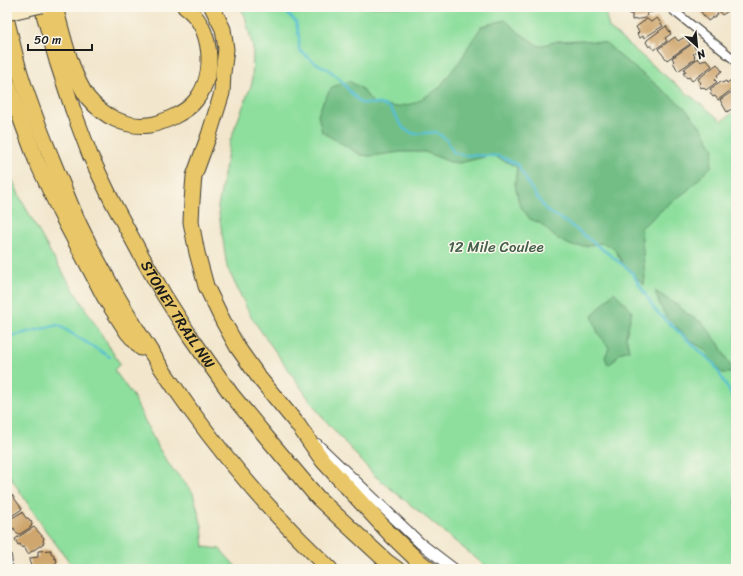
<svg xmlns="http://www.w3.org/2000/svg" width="743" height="576" viewBox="0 0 743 576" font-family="Sriracha,sans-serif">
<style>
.green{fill:#8edf9e;stroke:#557e5d}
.forest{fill:#72be85;stroke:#476d50}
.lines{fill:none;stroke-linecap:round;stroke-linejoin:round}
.stream{stroke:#56c0d1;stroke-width:2.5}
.building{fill:#cfa66d}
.minor-casing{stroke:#3c3a36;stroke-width:10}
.tertiary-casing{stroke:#3c3a36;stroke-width:12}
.motorway-casing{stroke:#3c3a36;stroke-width:17}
.minor{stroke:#fff;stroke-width:8}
.tertiary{stroke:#fff;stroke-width:10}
.motorway{stroke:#e9c769;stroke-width:15}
.secondary-bridge-casing{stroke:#3c3a36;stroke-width:13;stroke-linecap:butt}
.secondary-bridge{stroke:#f6e9c3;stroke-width:11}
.labels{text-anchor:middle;stroke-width:3;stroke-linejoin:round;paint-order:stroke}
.park-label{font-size:15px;fill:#44604a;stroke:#fbf7ec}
.street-label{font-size:15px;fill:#1c1c1c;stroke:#fbf7ec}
</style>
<rect width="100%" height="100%" fill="#fbf7ec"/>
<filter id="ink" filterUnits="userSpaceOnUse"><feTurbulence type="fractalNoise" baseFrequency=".025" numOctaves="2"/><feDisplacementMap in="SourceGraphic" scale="8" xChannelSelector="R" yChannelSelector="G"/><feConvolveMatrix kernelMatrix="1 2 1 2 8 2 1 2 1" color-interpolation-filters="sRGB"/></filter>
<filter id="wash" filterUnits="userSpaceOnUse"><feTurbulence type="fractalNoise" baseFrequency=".012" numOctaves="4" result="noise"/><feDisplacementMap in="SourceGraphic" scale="16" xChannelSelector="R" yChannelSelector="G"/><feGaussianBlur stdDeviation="0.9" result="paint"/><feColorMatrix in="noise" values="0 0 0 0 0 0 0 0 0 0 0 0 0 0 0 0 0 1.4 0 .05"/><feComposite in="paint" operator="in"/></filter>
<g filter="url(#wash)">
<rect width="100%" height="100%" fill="#f2e6cc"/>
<!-- green -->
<path class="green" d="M240,7H607L606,15L609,28L669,79L722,121L736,110V569H492L483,564L374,475L319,413L251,317L227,267L218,207L230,141L252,83L253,48L245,16Z
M7,168L23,203L53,257L120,364L114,370L133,396L154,440L167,462L193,493L202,526L204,547L220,549L238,569H75L46,531L7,472Z"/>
<!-- forest -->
<path class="forest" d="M505,20L521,34L539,46L558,41L582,40L606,43L620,56L684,107L701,127L714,149L711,167L687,191L671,202L641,228L645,277L644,285L625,267L613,247L601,243L587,246H572L556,238L540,223L530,219L519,204L515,184L517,167L492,155L460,163L450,162L425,152H401L370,156L361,155L322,132L318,115L323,102L332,87L349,81L361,88L373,103L396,107L415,103L438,89L462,58L468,47L482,26Z
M655,291L677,305L689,315L703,323L719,344L734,373H722L708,358L707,351L688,339L673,323L666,317L659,303Z
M614,292L632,311L626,336L629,350L619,353L615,360L608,365L605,357L609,348L598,333L592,316Z"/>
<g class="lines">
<!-- stream -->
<path class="stream" d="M281,7L296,22L299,36V50L314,62L329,70L340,79L351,93L361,103L380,104L390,108L404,129L415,134L436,132L447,140L453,152L462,155L499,156L518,165L530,187L546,210L569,224L631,271L655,310L714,364L736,403
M7,337L58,325L110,357"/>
</g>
<g id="blocks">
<!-- building -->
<path class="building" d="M631,7H652L653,12L647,13L646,18L632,20V14H629L628,9L631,8Z
M700,7H713L718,14L708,21L698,8Z
M716,7H732L733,8L722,15Z
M657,18L663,26L644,38L643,36L640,38L637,34L639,32L636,27L647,19L651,22Z
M666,26L671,34L665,38L667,41L654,50L651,45L649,47L646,42L647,41V40Z
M675,37L678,41L685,37L690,44L667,60L658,49Z
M692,44L697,51L693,54L695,56L694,58L695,59L678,71L673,62L674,61L672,58Z
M698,58L701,62L706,59L712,66L692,81L689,77L687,78L683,73L686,72L684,69Z
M717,64L722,71L717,75L718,77L715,80L717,82L706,90L703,87L701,88L699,84L701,83L698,79Z
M734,78L736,81L735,87L718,100L715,96L713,97L710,93L712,91L710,89L721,81L722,83L726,81L727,83Z
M736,89V106L727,112L720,100Z
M12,495L22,509L7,519V498Z
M22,512L26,518H28L30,520L29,521H31L32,524L31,527L20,534H17L14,528L7,533V521Z
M34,527L44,538L43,541L44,543L28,554L24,547L22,548L20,544L18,545L15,539Z
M51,550V553L54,555V558L56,559L57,562L54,564V569H31L30,558L38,557V551Z"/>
</g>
</g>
<g filter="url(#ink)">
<use href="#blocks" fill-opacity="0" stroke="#3c3a36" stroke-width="1"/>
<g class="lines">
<defs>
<path id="minor" d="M674,7V11L736,61
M7,556L8,565L7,569"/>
<path id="tertiary" d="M317,444L420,543L454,569"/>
<g id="motorway">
<path id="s1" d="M42,7L57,61L73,110L90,155L112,201L141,255L164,295L190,336L231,394L268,439L318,498L386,561L397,569"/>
<path d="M55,7C63,35 71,74 88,98C103,116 126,128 149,125C158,124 167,120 175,116C183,112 191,107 196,100C217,73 212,26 185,7"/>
<path d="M212,7L223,29L226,49L223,73L222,93L209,135L194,176L192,201L191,222L197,253L206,286L223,321L238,348L260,379L298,425L323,461L391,535L416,559L429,569"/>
<path d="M7,22C11,37 14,52 18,66C28,101 42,135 56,169C64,188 71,207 80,226C142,353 227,472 330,569"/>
<path d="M7,82L36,160L60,212L105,298L127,332L141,348"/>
</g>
</defs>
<!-- minor casing -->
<use href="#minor" class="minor-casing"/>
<!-- tertiary casing -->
<use href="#tertiary" class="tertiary-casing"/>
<!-- motorway casing -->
<use href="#motorway" class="motorway-casing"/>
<!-- minor -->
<use href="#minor" class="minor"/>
<!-- tertiary -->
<use href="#tertiary" class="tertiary"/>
<!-- motorway -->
<use href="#motorway" class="motorway"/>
<defs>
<path id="secondary-bridge" d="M7,15L42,7"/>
</defs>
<!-- secondary-bridge casing -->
<use href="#secondary-bridge" class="secondary-bridge-casing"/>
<!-- secondary-bridge -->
<use href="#secondary-bridge" class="secondary-bridge"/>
</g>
</g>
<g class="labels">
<!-- park labels -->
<g class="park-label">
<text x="496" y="252">12 Mile Coulee</text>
</g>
<!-- street labels -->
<g class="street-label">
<text dy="5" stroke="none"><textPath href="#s1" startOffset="338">STONEY TRAIL NW</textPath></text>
</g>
</g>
<!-- margin -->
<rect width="743" height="576" fill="none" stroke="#fbf7ec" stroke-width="24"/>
<!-- north arrow -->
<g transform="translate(697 46) rotate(153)" stroke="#fbf7ec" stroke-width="3" paint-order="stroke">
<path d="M0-3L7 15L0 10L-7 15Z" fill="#1c1c1c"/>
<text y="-6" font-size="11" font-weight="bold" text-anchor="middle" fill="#1c1c1c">N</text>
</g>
<!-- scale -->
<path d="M28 44v6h64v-6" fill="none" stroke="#1c1c1c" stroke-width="2"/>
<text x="34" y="44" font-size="12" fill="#1c1c1c" stroke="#fbf7ec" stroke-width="3" paint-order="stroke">50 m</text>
</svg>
